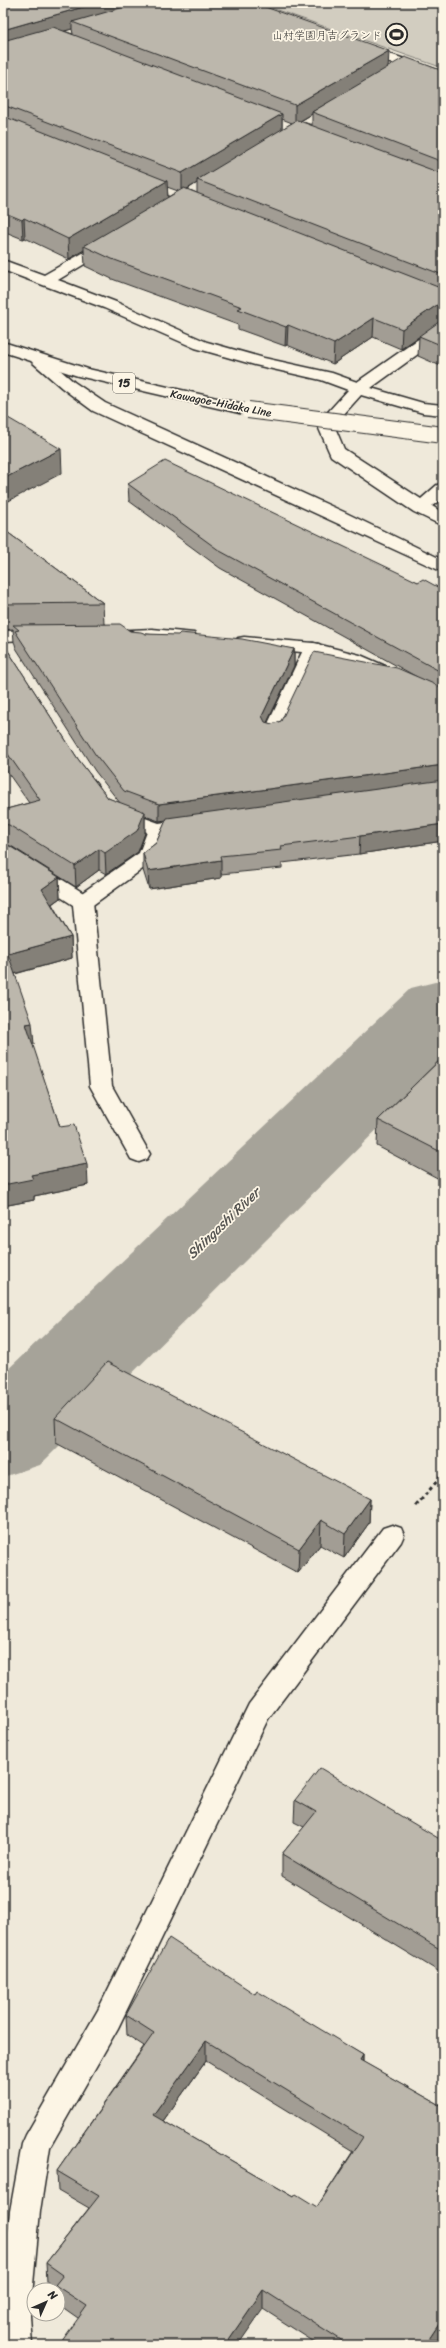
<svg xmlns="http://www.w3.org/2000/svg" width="446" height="2348" viewBox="0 0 446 2348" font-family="Sriracha,'Klee One',sans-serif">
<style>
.green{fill:#d2cdc0;stroke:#7e7c76}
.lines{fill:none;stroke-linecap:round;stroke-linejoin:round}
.river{fill:#a6a399;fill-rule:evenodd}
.lane-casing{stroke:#2b2b2b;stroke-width:3}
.street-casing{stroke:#2b2b2b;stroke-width:3}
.primary-casing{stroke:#2b2b2b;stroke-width:3}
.path{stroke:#2b2b2b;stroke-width:3;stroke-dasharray:3.5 3.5;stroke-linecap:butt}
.lane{fill:#fcf5e5;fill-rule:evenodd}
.street{fill:#fcf5e5;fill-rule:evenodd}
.primary{fill:#fcf5e5;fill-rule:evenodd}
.primary-bridge-casing{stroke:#2b2b2b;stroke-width:18;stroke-linecap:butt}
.primary-bridge{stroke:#fcf5e5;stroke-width:16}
.wall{fill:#a29d94;stroke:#2b2b2b;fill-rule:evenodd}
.shaded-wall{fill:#848078;stroke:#2b2b2b}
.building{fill:#bcb7ac;stroke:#2b2b2b;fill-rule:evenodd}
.labels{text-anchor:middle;stroke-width:3.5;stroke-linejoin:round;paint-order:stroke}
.far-poi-label{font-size:11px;fill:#2b2b2b;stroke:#fcf5e5;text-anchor:end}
.far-street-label{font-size:11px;fill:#2b2b2b;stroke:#fcf5e5}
.shield{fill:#fcf5e5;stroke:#6a6863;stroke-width:1}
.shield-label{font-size:12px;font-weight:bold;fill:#2b2b2b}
.water-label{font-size:14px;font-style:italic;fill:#565552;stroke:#fcf5e5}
</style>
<rect width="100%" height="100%" fill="#efe9da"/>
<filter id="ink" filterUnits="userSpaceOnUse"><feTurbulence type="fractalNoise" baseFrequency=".025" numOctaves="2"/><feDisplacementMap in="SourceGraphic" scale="8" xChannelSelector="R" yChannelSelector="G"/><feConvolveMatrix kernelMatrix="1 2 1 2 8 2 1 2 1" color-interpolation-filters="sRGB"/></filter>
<g filter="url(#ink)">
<!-- green -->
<path class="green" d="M257,3H443V68Z"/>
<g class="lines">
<!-- river -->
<path class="river" d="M443,980V1064L40,1465L3,1477V1374L411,988Z"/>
<defs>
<path id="lane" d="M313,643L319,644L322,648L281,734L279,738L272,740L265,738L263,734L304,648L307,644Z
M117,808L159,823L192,818L199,820L202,824L199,828L166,834L155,860L90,907L83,908L76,907L73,902L76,897L139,853L147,832L110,818L107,814L110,810Z
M392,1525L401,1528L404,1535L401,1542L268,1719L118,2028L50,2147L40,2211L30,2316L32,2345H3V2285L10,2211L22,2144L26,2135L98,2010L249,1704L383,1528Z"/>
<path id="street" d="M360,44L443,72V81L355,51L353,48Z
M111,237L119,242L116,245L58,280L116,302L207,342L264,358L332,373L357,382L437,326L443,324V336L371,388L423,403L443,405V415L423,413L361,395L334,425L344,449L421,499L437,485L443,484V498L432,506L443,513V526L414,512L331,456L317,424L348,390L321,380L255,365L195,348L104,308L3,270V260L44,275Z
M38,354L44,356L74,382L105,403L344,512L443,560V572L93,411L62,388L32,362L30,359L32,356Z
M152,629L194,633L197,637L194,641C180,644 165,640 150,639C137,639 123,642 110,639L107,635L110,631Z
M44,630L50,631L53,635L50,639L3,641V631Z
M244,637L313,643L360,655L443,691V704L348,663L312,653L238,646L235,642L238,638Z
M3,845L10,847L90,897L93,902L112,1086L150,1154L147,1159L139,1162L131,1159L90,1086L73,905L3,860Z"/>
<path id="primary" d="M3,342L88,369L248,405L254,406L256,410L254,414L248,415L78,376L3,352Z"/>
</defs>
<!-- lane casing -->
<use href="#lane" class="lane-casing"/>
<!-- street casing -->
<use href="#street" class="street-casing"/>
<!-- primary casing -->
<use href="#primary" class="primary-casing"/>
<!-- path -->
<path class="path" d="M416,1506L443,1474"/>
<!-- lane -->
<use href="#lane" class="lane"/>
<!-- street -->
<use href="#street" class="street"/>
<!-- primary -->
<use href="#primary" class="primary"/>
<defs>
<path id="primary-bridge" d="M248,410L443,435"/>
</defs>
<!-- primary-bridge casing -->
<use href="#primary-bridge" class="primary-bridge-casing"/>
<!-- primary-bridge -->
<use href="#primary-bridge" class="primary-bridge"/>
</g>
<!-- wall -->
<path class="wall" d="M3,3L388,67L443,71V367L418,356L419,337L401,349L373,337L333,364L287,345L285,346L238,329V325L112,279L85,266L84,250L69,259L25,238L23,239L3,231ZM72,29L73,34L64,31ZM312,114V125L301,121ZM282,119L292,123L282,129ZM197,183V193L188,189ZM167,187L178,191L168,197Z
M128,484L418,582L443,590V841L359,854L282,863V868L221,874V878L149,889L143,870V853L156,843L166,821H159L145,816V833L138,852L106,874L99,870L76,887L11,846H9L59,877L60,898L52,904L71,937L72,958L15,974L34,1044H32L60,1127L88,1185L34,1196V1200L3,1206V810L29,803L3,766V643L78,759L108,798L120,803L95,771L16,648L15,644L14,642L13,629L3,630V529L103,603L104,624L146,634L294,649V666L267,723L272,724L417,677L220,568L129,501Z
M443,1057V1181L377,1146L378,1120Z
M55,1418L370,1499L369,1523L344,1558L320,1545L298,1573L56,1443Z
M295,1800L443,1841V1974L282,1876V1854L304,1827L294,1822Z
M255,1994L363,2055V2062L443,2107V2333L435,2345H319L263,2309L78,2318L58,2304V2290H55V2288L47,2282L46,2263L89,2208L58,2190L57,2171L144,2046L127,2035L126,2015ZM206,2061L353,2151L317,2207L294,2197L163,2121Z"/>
<!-- shaded-wall -->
<path class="shaded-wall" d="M97,3H162L72,22V29L3,48V30Z
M389,51L388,69L312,112V114L295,124V105Z
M282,114V133L197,180V183L182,192V173Z
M167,181L168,200L84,246V250L69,259L68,239Z
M24,218L25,238L23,239L22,220Z
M443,304V323L436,325L401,349L402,329L437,305Z
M374,318L373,337L333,364L334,344Z
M288,325L287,345L285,346L286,327Z
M61,449L62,473L3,504V479Z
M294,649V666L262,733V716Z
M443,765V783L159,821V804Z
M145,812V833L138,852L106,874L105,853Z
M443,824V841L359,854L360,836Z
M99,849V870L76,887L75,866Z
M221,860V878L149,889L148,871Z
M59,877L60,898L43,910L42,889Z
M71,937L72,958L10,975L8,954Z
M32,1023L34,1044L27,1045L26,1024Z
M87,1164L88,1185L34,1196V1200L3,1206V1185L31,1175Z
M370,1499L369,1523L344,1558L345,1534Z
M321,1520L320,1545L298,1573L299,1549Z
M206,2041V2061L153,2135V2115Z
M363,2055L362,2075L360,2060Z
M263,2290V2309L238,2345H225Z
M443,2318V2333L435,2345H425Z"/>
<!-- building -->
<path class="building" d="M3,3H97L3,30Z
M138,3H254L389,51L295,105L72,22Z
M53,27L282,114L182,173L3,105V41Z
M405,57L443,71V162L312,112Z
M3,116L167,181L68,239L24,218L22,220L3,212Z
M297,120L443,174V275L197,180Z
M184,188L443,289V304L437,305L402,329L374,318L334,344L288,325L286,327L238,309L242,307L112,259L84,246Z
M443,319V346L419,336Z
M3,415L61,449L3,479Z
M165,461L418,582L423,579L443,590V673L220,551L128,484Z
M3,529L103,603L3,604Z
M120,624L130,631L141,632L146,634L178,635L180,633L242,639L294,649L262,716L265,722L272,724L281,721L314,652L397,668L443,688V765L159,804L124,791L95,754L15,631L19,630L13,625Z
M3,643L78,759L108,798L145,812L137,831L105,853L99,849L75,866L9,825L3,824V810L40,800L3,747Z
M443,780V824L360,836L281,846L282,850L220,856L221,860L148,871L143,853L156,843L167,818Z
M3,842L59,877L42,889L71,937L8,954L32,1023L26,1024L60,1127L74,1125L87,1164L31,1175L33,1179L3,1185Z
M443,1057V1153L378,1120Z
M107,1362L370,1499L345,1534L321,1520L299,1549L55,1418Z
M320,1768L443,1841V1951L282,1854L316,1812L295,1800Z
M169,1938L255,1994L257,1991L363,2055L360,2060L443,2107V2318L425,2345H349L263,2290L225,2345H59L87,2306L55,2285L63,2275L46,2263L99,2196L57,2171L154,2033L126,2015ZM206,2041L363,2137L317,2207L296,2194L294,2197L153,2115Z"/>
</g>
<!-- icons -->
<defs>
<symbol id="stadium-ring" viewBox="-11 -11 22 22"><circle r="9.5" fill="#fcf5e5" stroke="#2b2b2b" stroke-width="1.5"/><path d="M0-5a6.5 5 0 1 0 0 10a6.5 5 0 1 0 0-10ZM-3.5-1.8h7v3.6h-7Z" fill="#2b2b2b"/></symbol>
</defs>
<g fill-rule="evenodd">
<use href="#stadium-ring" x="384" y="22" width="25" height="25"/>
</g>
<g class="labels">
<!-- far-poi labels -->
<g class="far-poi-label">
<text x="382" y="39">山村学園月吉グランド</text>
</g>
<!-- far-street labels -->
<g class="far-street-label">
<text transform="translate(221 403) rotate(11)" y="4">Kawagoe-Hidaka Line</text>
</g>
<!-- shield labels -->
<rect class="shield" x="113" y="373" width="22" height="20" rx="3"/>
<g class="shield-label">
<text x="124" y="387">15</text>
</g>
<!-- water labels -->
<g class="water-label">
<text transform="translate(223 1223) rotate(-44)" y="5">Shingashi River</text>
</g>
</g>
<!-- margin -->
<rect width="446" height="2348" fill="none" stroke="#fcf5e5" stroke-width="16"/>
<rect x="8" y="8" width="430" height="2332" fill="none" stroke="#2b2b2b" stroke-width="1.5" filter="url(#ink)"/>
<!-- north arrow -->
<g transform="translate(46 2302) rotate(45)"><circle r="19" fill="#fcf5e5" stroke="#a8a49b"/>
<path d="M0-3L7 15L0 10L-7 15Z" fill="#2b2b2b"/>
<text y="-6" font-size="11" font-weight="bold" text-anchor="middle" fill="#2b2b2b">N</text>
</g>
</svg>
